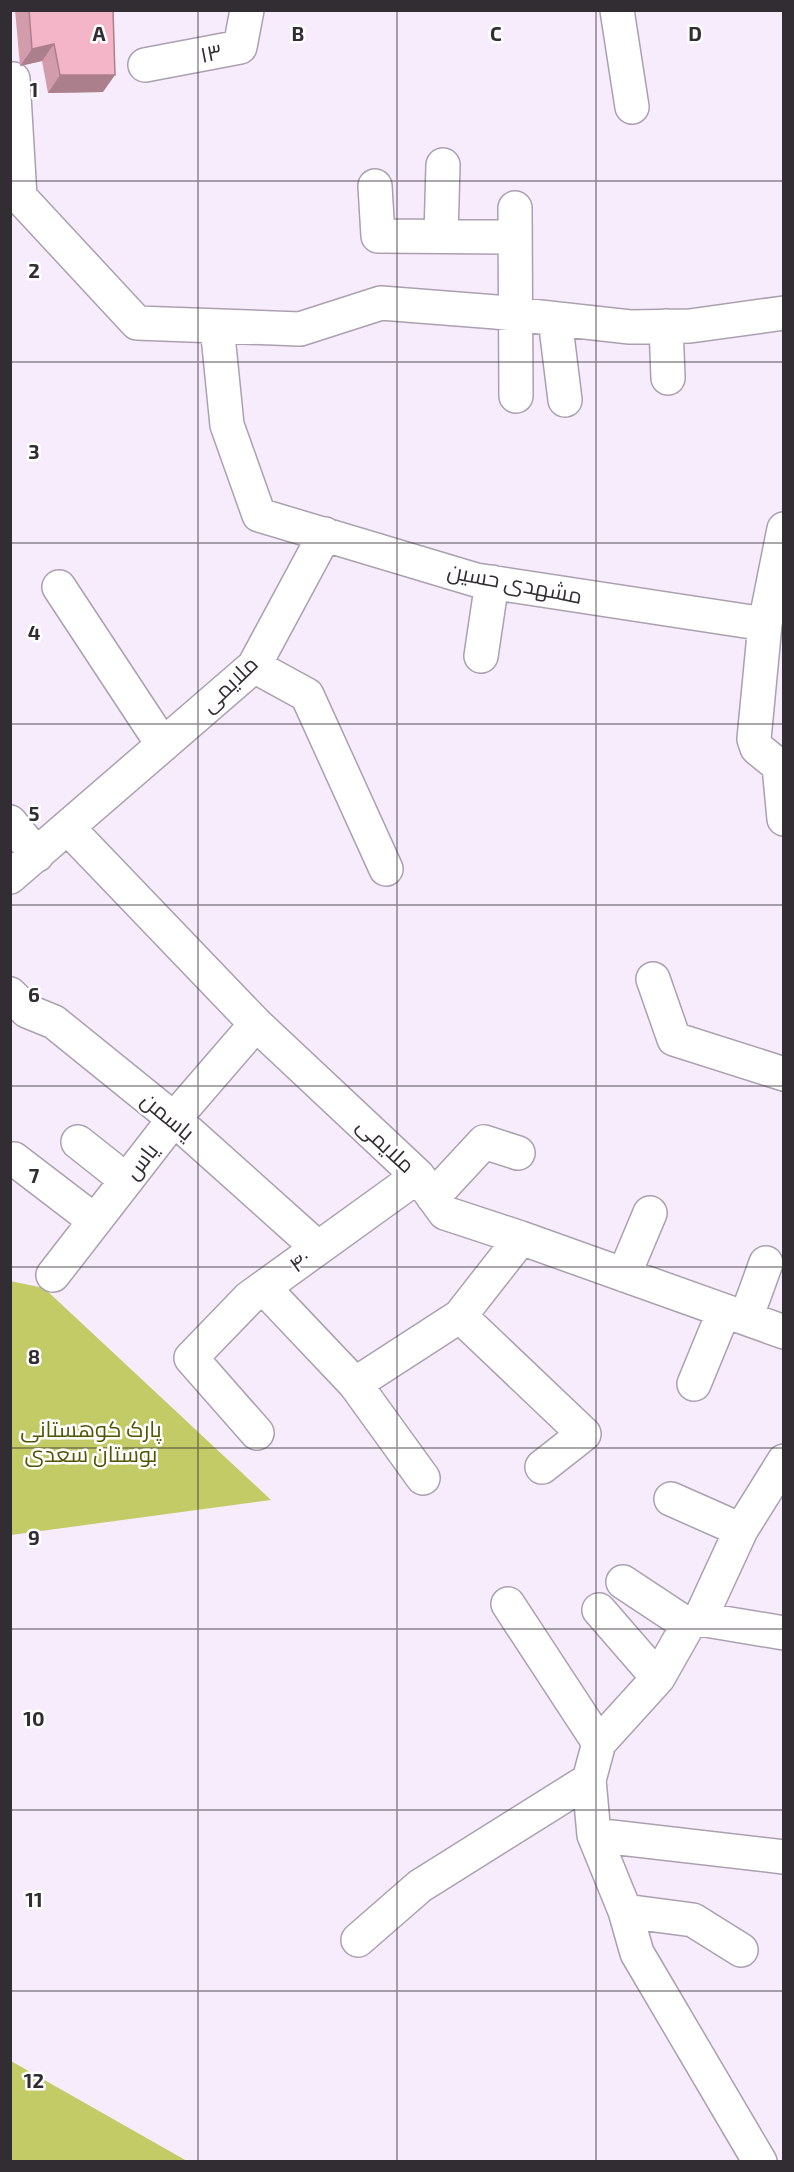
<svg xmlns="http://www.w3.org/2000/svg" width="794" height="2172" viewBox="0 0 794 2172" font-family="'Exo 2',Cairo,sans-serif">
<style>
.green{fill:#c3cb66}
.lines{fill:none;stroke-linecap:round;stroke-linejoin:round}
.minor-casing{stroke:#aba0af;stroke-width:36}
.minor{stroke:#fff;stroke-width:33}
.wall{fill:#d39cac}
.shaded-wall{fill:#ac7f8c}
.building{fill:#f5b5c8;stroke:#ac7f8c;stroke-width:1.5}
.grid{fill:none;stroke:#312d33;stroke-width:1.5;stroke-opacity:0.55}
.labels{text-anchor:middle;stroke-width:5;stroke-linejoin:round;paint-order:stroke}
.street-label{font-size:22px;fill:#312d33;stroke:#fff}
.park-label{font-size:22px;fill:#515602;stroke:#fff}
.grid-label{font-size:20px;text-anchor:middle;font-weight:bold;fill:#312d33;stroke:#fff;stroke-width:5;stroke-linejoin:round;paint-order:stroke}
</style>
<rect width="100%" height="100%" fill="#f7ecfc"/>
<!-- green -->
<path class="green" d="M10,1281L44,1288L271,1500L11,1535Z
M11,2061L187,2161H11Z"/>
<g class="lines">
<defs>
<path id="minor" d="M617,10L632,107
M145,65L240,47L247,10
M10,79H13L20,197L137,323L300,329L381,303L496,312L630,327L690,326L784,313
M375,186L378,236L515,237
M515,208L516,396
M441,236L443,165
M555,319L565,400
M217,326L227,425L259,515L476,580L765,624
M666,326L668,378
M784,529L765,624L754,739L757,748L779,766L784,819
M59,587L163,745
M481,656L492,582
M254,666L307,695L386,869
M10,822L37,855
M68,828L256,1024L418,1176L445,1213L521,1238L784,1332
M10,877L254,666L325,534
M653,979L674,1039L784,1074
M10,994L27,1011L54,1022L174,1119L318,1248
M78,1142L126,1180
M10,1159H14L95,1221
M433,1197L484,1142L518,1153
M53,1275L174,1119L256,1024
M624,1275L650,1213
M264,1288L355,1384L423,1478
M460,1316L584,1434L542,1467
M746,1318L766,1263
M355,1384L460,1316L521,1238
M694,1384L724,1311
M257,1433L191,1358L249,1298L418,1176
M671,1499L741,1530
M623,1582L688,1625
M508,1604L599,1743
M599,1610L658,1678
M700,1619L784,1633
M594,1835L784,1857
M625,1911L693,1920L741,1950
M358,1940L420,1886L589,1780
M760,2162L637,1953L625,1911L594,1835L589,1780L599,1743L658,1678L688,1625L700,1619L741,1530L784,1461"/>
</defs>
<!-- minor casing -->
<use href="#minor" class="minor-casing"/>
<!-- minor -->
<use href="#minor" class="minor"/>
</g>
<!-- wall -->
<path class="wall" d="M15,10H113L103,92L48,93L42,61L20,66Z"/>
<!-- shaded-wall -->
<path class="shaded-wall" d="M54,44L42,61L20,66L32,49Z
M60,75H115L103,92L48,93Z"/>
<!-- building -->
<path class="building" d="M29,10H113L115,75H60L54,44L32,49Z"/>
<!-- grid -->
<path class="grid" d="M198,10V2162M397,10V2162M596,10V2162M10,181H784M10,362H784M10,543H784M10,724H784M10,905H784M10,1086H784M10,1267H784M10,1448H784M10,1629H784M10,1810H784M10,1991H784"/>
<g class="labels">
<!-- street labels -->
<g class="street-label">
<text transform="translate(211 53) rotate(-11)" y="8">۱۳</text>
<text transform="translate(515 583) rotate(11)" y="8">مشهدی حسین</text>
<text transform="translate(229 684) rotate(-44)" y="8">ملایمی</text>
<text transform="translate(168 1116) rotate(40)" y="8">یاسمن</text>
<text transform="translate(386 1145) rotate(43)" y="8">ملایمی</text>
<text transform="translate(141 1161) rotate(-52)" y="8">یاس</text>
<text transform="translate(300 1261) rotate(-36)" y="8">۴۰</text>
</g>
<!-- park labels -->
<g class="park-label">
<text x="91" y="1437">پارک کوهستانی<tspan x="91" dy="25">بوستان سعدی</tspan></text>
</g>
</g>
<g class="grid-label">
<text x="99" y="41">A</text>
<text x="298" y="41">B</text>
<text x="496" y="41">C</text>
<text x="695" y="41">D</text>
<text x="34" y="97">1</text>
<text x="34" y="278">2</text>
<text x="34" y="459">3</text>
<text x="34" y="640">4</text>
<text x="34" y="821">5</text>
<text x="34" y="1002">6</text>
<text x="34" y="1183">7</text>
<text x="34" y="1364">8</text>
<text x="34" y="1545">9</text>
<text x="34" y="1726">10</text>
<text x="34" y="1907">11</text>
<text x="34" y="2088">12</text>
</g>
<!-- border -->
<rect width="794" height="2172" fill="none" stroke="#312d33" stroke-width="24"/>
</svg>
